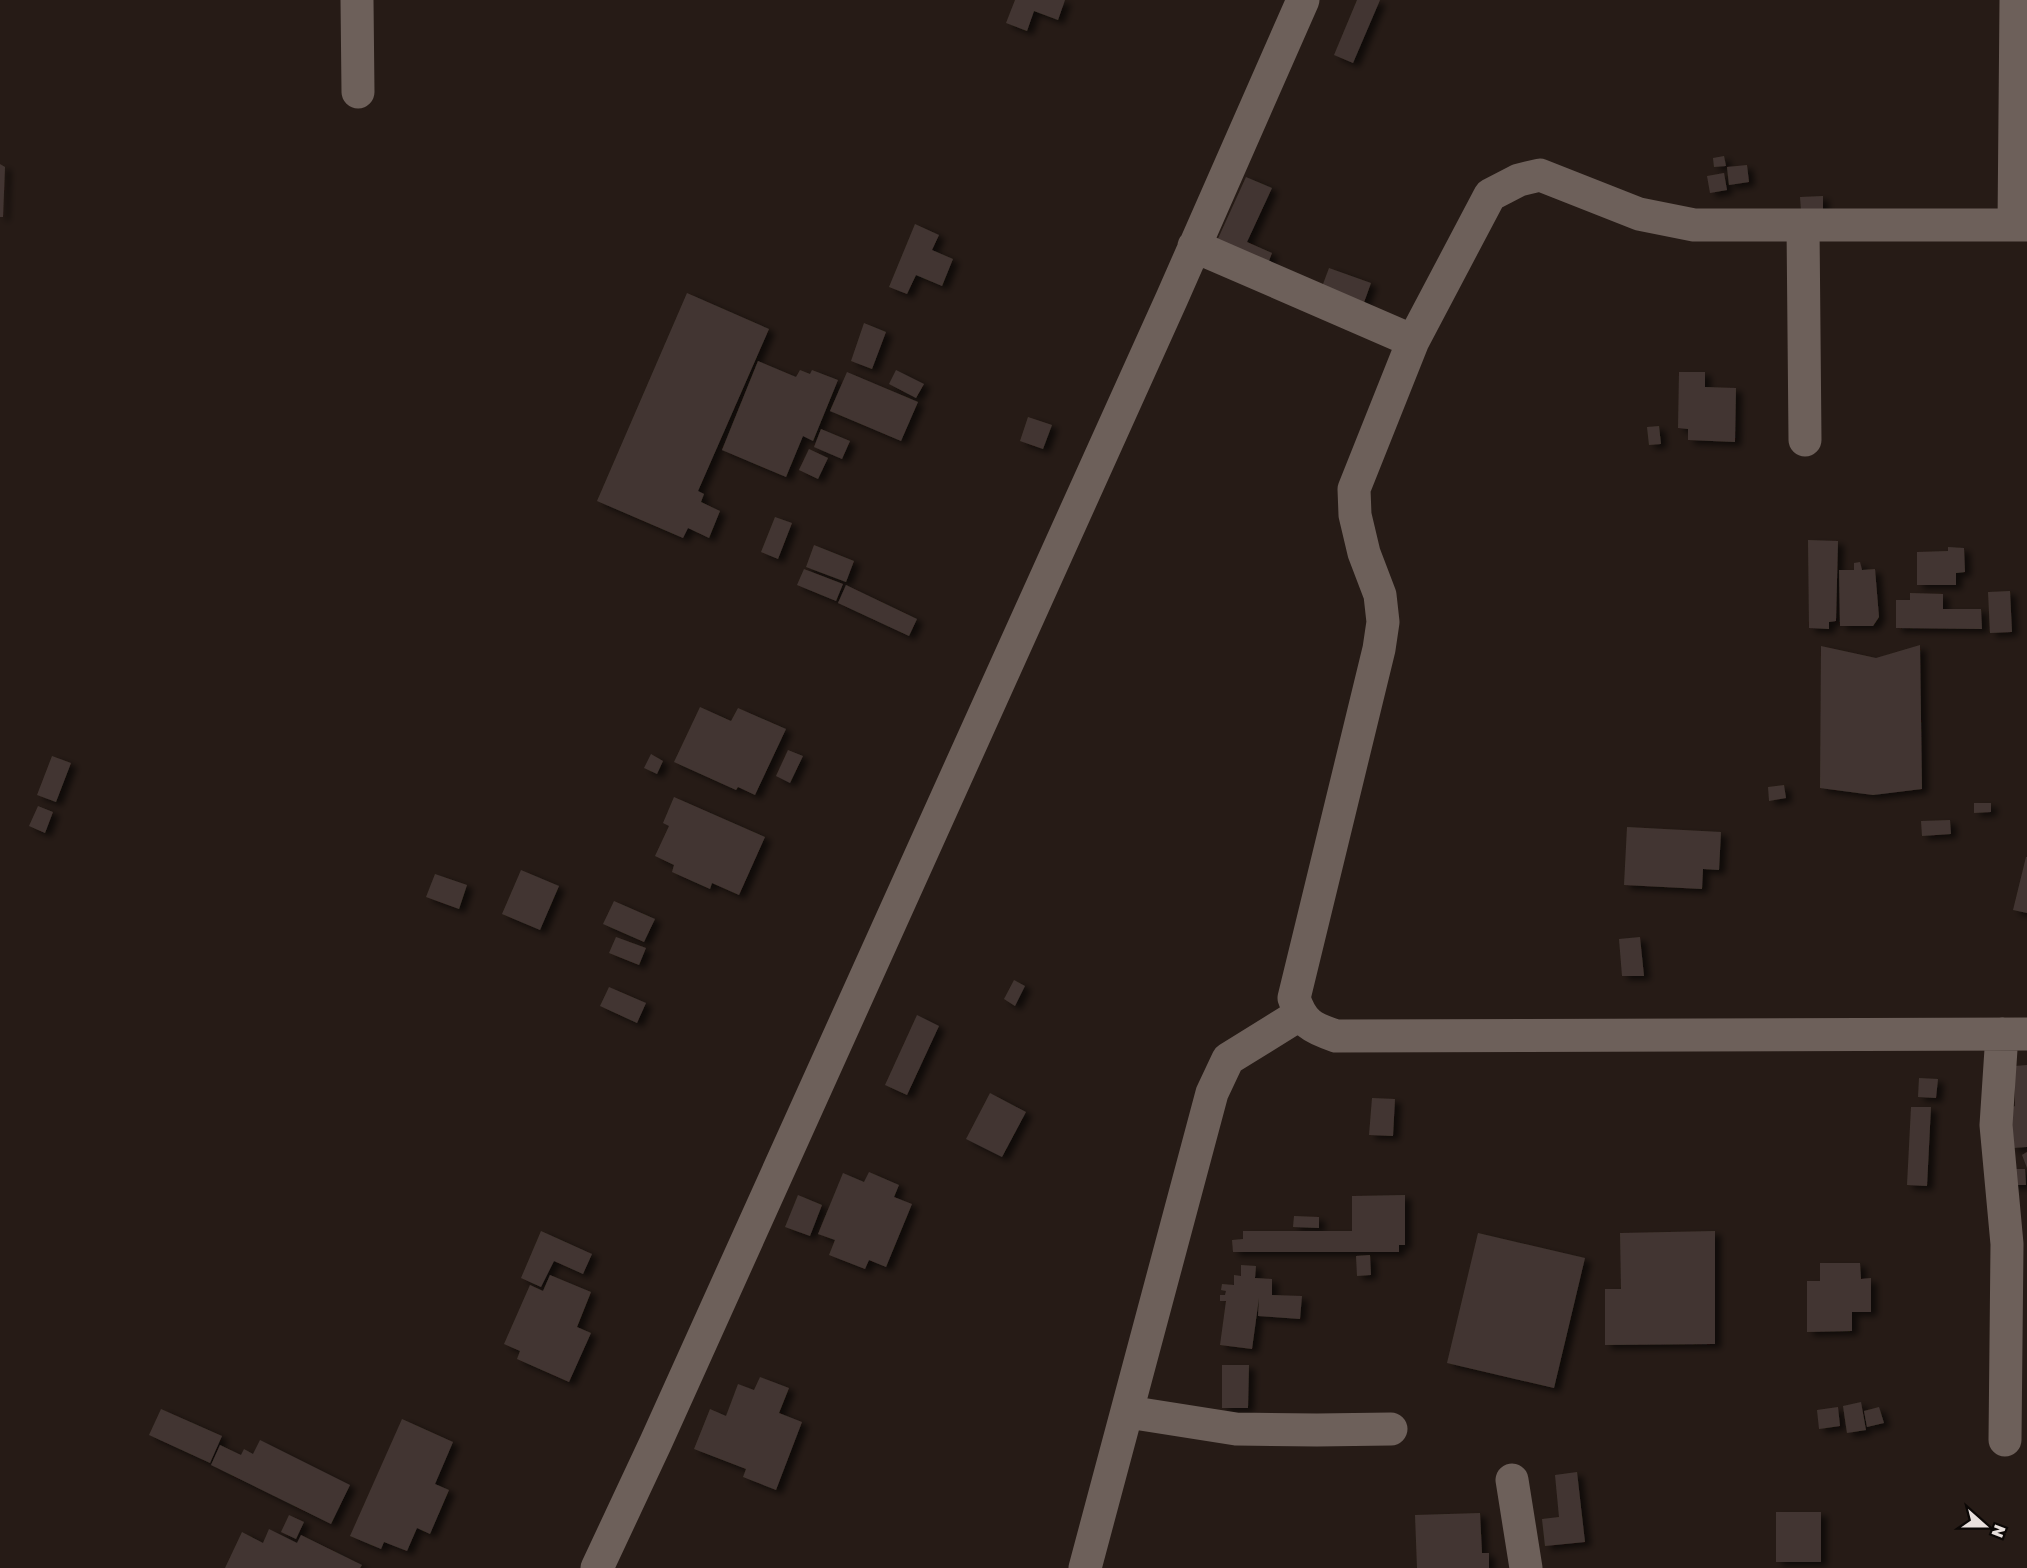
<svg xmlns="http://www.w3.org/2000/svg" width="2027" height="1568" viewBox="0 0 2027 1568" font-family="'Golos Text',sans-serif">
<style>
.building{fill:#423631;filter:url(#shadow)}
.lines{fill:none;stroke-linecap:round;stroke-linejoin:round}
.minor{stroke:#6d605a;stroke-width:33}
</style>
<defs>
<filter id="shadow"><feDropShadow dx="6" dy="4" stdDeviation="3" flood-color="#0009"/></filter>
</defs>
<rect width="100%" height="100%" fill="#261b16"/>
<!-- building -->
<path class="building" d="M1015,0H1065L1058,20L1034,11L1027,31L1006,23Z
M1357,0H1380L1353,63L1334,55Z
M1724,156L1726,166L1714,167L1713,158Z
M0,164L5,167L3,217H0Z
M1747,165L1749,182L1729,185L1727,167Z
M1724,173L1727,190L1710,193L1707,176Z
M1246,177L1272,188L1247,242L1272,253L1267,266L1216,243Z
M1823,196V211H1801L1800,197Z
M915,224L939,235L932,250L953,259L942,286L916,275L907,294L889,287Z
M1329,268L1371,283L1362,308L1320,292Z
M687,293L769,329L698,491L704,494L701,502L720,511L709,538L688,528L683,538L597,501Z
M864,323L886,332L872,369L851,361Z
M758,361L796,377L800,370L810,374L812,370L838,380L813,441L803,436L786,477L722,450Z
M896,370L924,384L916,398L889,384Z
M847,372L918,402L901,441L830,411Z
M1679,372H1705V387L1736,388L1735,442L1688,440V429L1678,428Z
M1028,417L1052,425L1043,449L1020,441Z
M1659,426L1661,444L1649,445L1647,427Z
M821,429L850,441L842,459L814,447Z
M809,449L828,458L818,479L799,470Z
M775,517L792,523L778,559L761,552Z
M1808,540L1838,541L1836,621L1829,622V629L1809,628Z
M814,545L854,561L846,582L806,567Z
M1948,547L1964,548L1965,572L1956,573V585H1917V552L1948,551Z
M1860,562L1862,570L1875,569L1879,617L1873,626H1840L1839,570H1854V563Z
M804,569L843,584L836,601L797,585Z
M846,585L917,619L909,636L838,603Z
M2010,591L2012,632L1990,633L1988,592Z
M1910,593L1943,594V609H1981L1982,629L1896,628V600H1910Z
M1920,645L1922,789L1873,795L1820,788L1821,646L1876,658Z
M700,707L731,721L738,708L786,729L755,795L738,787L736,790L674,762Z
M788,750L803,756L790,783L776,776Z
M651,754L663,761L657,774L644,768Z
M52,756L71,763L56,802L37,795Z
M1784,785L1786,798L1769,801L1768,787Z
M674,797L765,837L739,895L712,883L710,889L672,872L674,865L655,856L669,826L663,823Z
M1974,803H1991V812L1974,813Z
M38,806L53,812L45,833L29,826Z
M1950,820L1951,834L1922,836L1921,821Z
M1627,827L1721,832L1719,870L1703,869L1702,889L1624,885Z
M2026,857H2027V913L2013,910Z
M521,870L559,886L540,930L502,914Z
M435,874L467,885L459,909L426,897Z
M614,901L655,919L644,942L603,924Z
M616,937L646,948L639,965L609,953Z
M1640,937L1644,976H1622L1619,939Z
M1014,980L1025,986L1015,1006L1004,999Z
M609,987L646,1003L637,1023L600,1006Z
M917,1015L939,1026L907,1095L885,1085Z
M2027,1065V1147L2013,1148L2008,1109L2015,1106V1066Z
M1919,1078L1938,1079L1936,1098L1918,1097Z
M990,1093L1026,1112L1002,1157L966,1139Z
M1372,1098L1395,1099L1393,1136L1369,1135Z
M1911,1107H1931L1927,1186L1907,1185Z
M2027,1152V1168L2022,1155Z
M2007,1169H2025L2026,1185H2008Z
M869,1172L899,1185L894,1197L912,1204L886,1267L869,1260L865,1269L829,1255L835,1240L818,1234L843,1173L864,1182Z
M798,1195L822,1205L810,1236L785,1227Z
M1405,1195V1245H1399V1252H1233L1232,1240L1243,1239V1231H1352V1196Z
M1294,1216L1319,1217V1228L1293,1227Z
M541,1231L592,1254L583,1274L554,1261L541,1287L521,1278Z
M1715,1231V1344L1605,1345V1289H1621L1620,1233Z
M1478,1233L1585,1258L1554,1388L1447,1363Z
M1370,1255L1371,1275L1357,1276L1356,1256Z
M1820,1263H1860L1861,1279L1871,1278V1312H1852V1331L1807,1332V1281H1820Z
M1241,1265L1256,1266L1255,1278L1272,1279V1295L1302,1296L1300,1319L1258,1316L1259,1298L1252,1349L1220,1345L1226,1301H1220V1295H1225L1226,1291L1221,1290L1222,1284L1234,1285V1275L1241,1276Z
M550,1275L591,1292L577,1327L591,1333L569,1382L517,1359L520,1351L504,1344L530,1285L543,1291Z
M1222,1365H1249L1248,1408H1222Z
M760,1377L789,1388L779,1413L802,1422L776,1490L743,1477L746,1469L694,1449L710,1409L726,1416L738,1384L754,1390Z
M1861,1402L1866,1430L1847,1433L1843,1406Z
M1838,1407L1840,1426L1819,1429L1817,1410Z
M1879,1407L1884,1423L1867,1427L1864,1411Z
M161,1409L222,1436L210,1463L149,1435Z
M402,1419L453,1442L435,1484L449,1490L430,1534L417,1528L407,1551L384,1542L381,1549L350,1536Z
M260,1440L350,1485L331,1524L211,1465L220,1445L241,1455L244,1449L253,1454Z
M1577,1472L1585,1542L1545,1546L1542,1519L1559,1517L1555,1475Z
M1776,1512H1821V1562H1776Z
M1480,1513L1482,1553H1489V1568H1417L1415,1515Z
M289,1515L304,1522L296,1539L281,1532Z
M269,1529L297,1543L301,1535L362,1565L360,1568H225L242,1532L263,1543Z"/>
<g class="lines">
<!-- minor -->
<path class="minor" d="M357,0L358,92
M1803,225L1805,440
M2014,225L2016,0
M1194,246L1413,341L1490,195L1519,180L1540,175L1639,214L1694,225H2027
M1413,341L1354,489L1355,515L1364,553L1380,595L1383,622L1379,649L1294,998C1302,1023 1312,1028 1336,1036L2027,1034
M2002,1034L1996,1125L2007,1244L2005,1440
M1128,1412L1236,1429L1317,1430L1391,1429
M1512,1480L1526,1568
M597,1568L656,1442L1172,298L1303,0
M1085,1568L1212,1093L1228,1059L1299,1015"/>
</g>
<!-- north arrow -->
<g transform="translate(1985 1526) rotate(111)" stroke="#0b0705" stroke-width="4.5" paint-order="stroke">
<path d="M0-4.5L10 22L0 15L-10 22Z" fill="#e8e0dd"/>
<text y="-9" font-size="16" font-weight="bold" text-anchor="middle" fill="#e8e0dd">N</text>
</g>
</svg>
